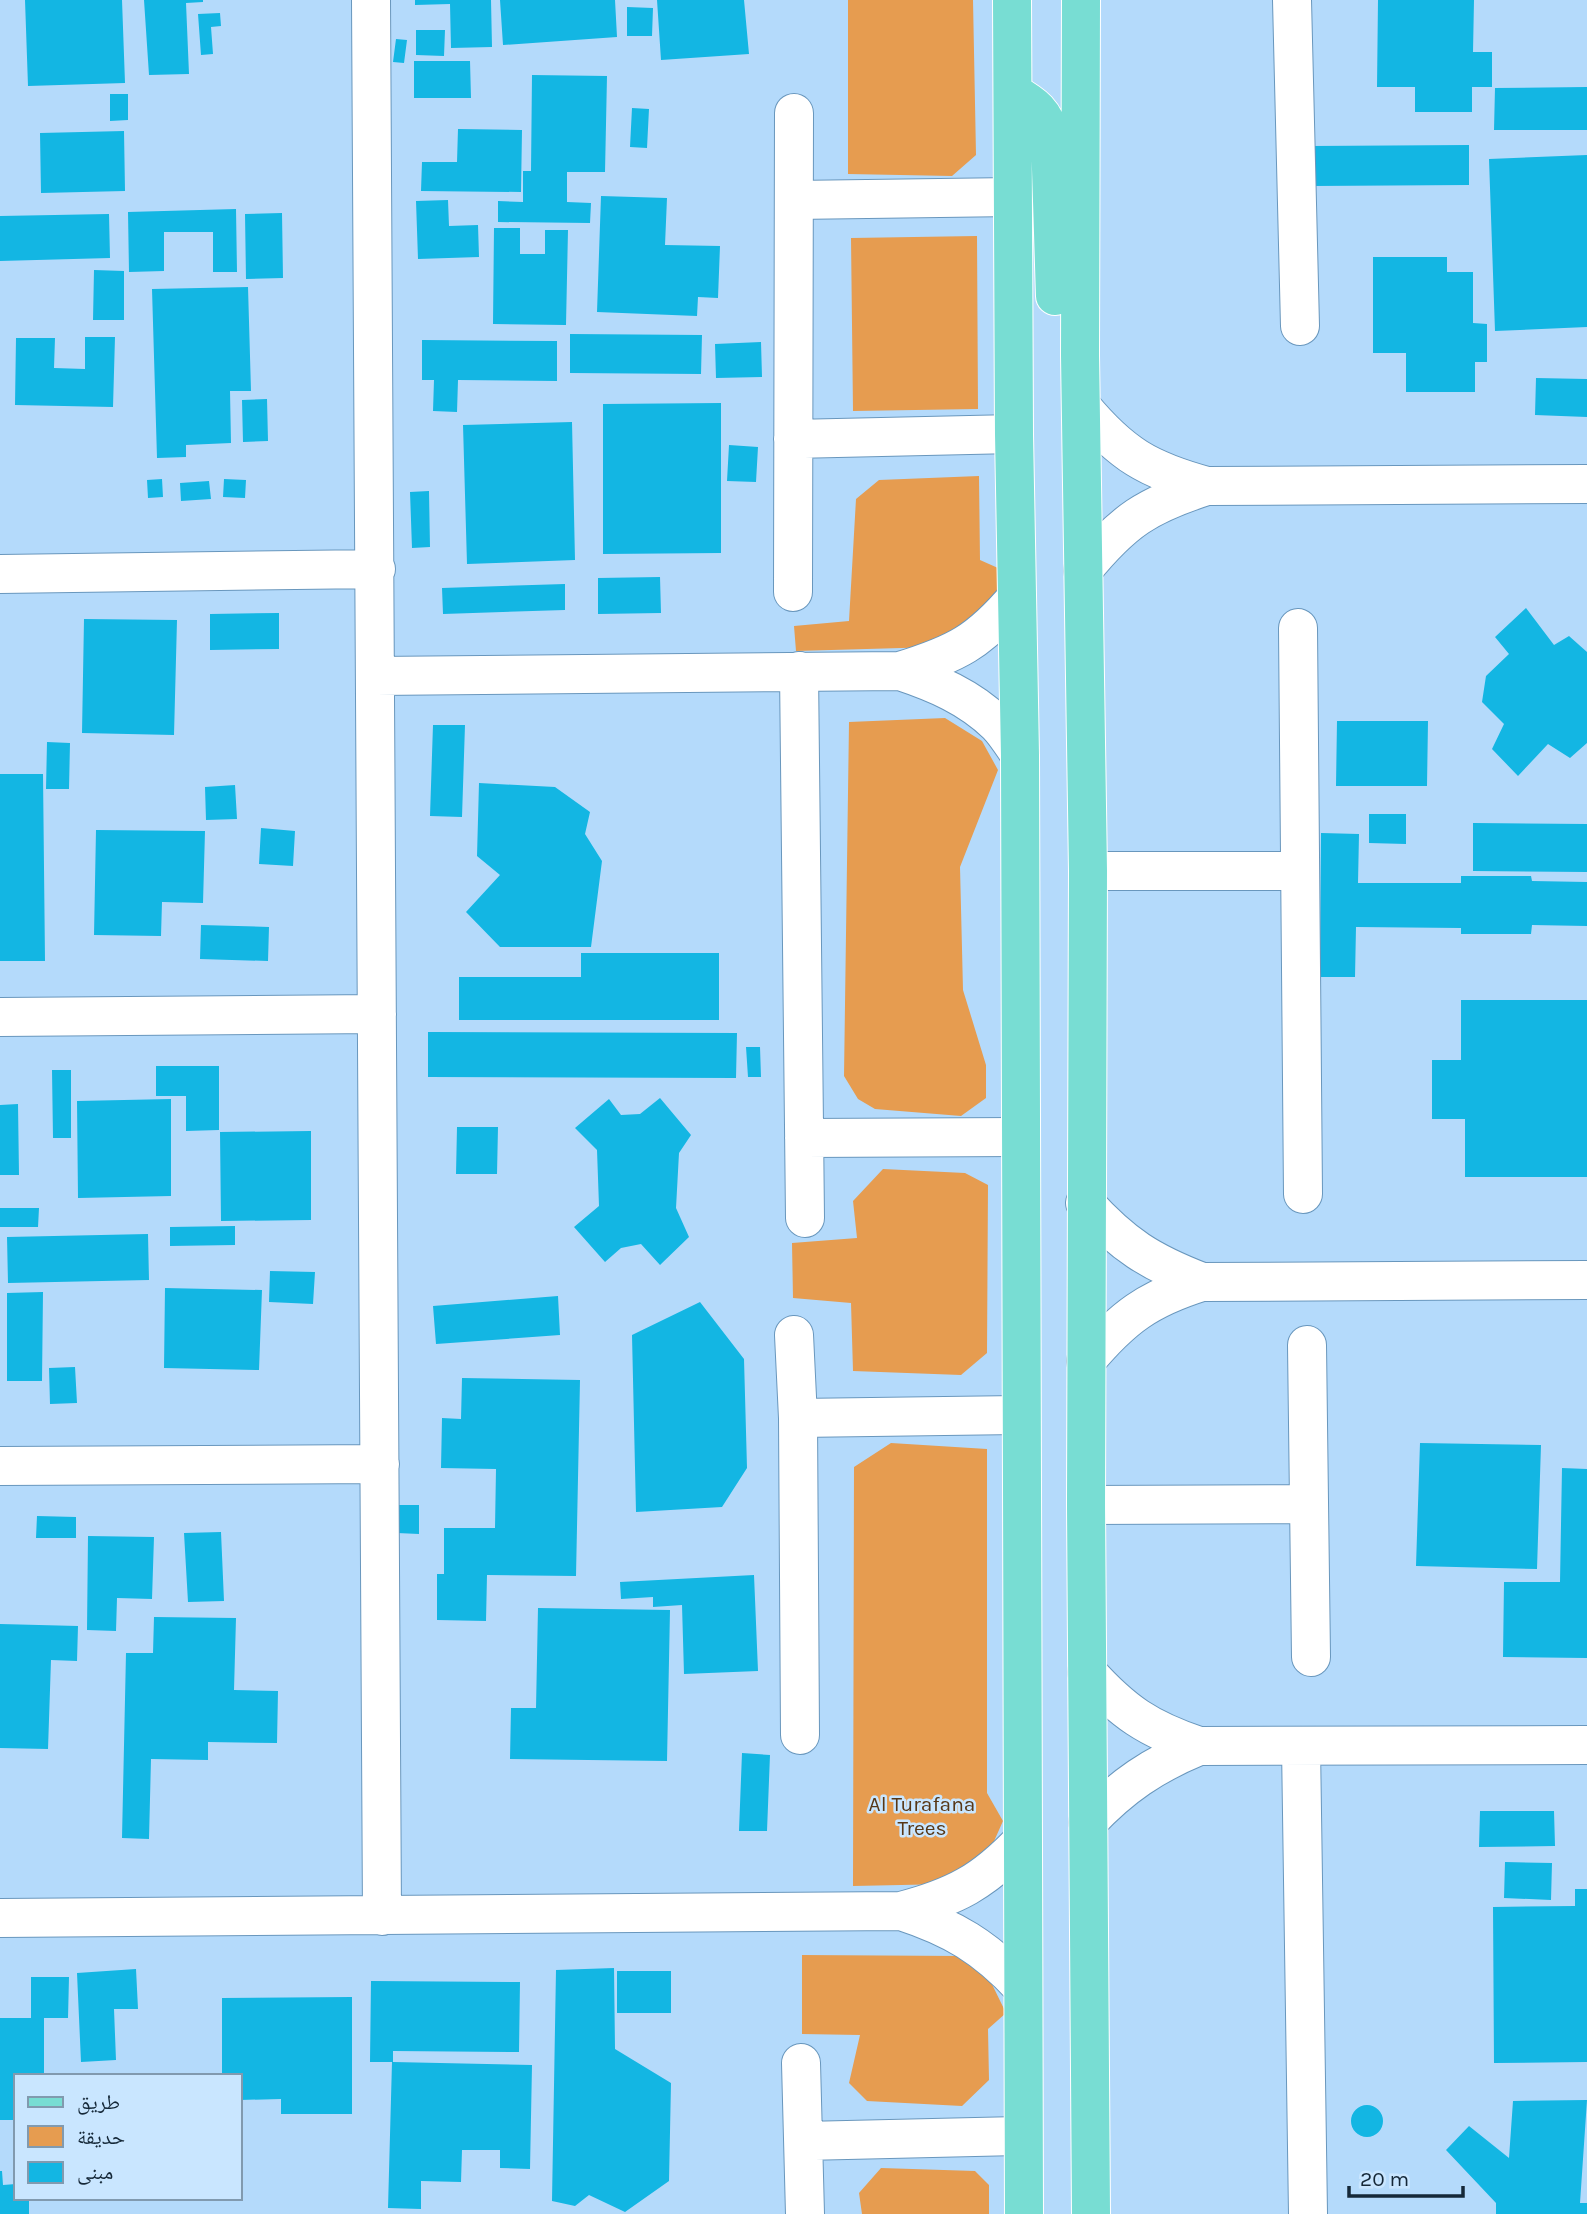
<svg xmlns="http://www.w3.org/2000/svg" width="1587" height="2214" viewBox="0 0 1587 2214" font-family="Karla,'Noto Naskh Arabic',sans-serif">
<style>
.green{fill:#e69c50}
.building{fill:#13b6e3}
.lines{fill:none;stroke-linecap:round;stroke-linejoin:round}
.minor-casing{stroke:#6997bd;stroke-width:40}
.major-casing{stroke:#fff;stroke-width:40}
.minor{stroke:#fff;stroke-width:38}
.major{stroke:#78ddd3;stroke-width:38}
.labels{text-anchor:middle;stroke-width:5;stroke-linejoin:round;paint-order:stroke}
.park-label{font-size:21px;fill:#573716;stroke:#c9e6ff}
</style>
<rect width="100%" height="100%" fill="#b4dafb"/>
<!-- green -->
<path class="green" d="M848,0H973L976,155L952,176L848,174Z
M977,236L978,409L853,411L851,238Z
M979,476L980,560L998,568L1000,594L937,647L796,651L794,626L849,621L856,499L879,480Z
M945,718L982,741L998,770L960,867L963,990L986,1065V1098L961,1116L875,1109L858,1099L844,1076L849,722Z
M883,1169L965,1173L988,1185L987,1353L961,1375L853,1371L851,1303L793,1298L792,1243L857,1238L853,1201Z
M891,1443L987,1449V1793L1003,1821L987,1857L949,1884L853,1886L854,1467Z
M802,1955L960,1956L988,1976L1006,2013L988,2029L989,2080L962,2106L867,2101L849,2083L860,2035L802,2034Z
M881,2168L975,2171L989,2185V2214H862L859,2193Z"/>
<!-- building -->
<path class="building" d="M25,0H122L125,83L28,86Z
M144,0H203V2L186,3L189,74L149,75Z
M415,0H491L492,47L451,48L450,4L415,5Z
M500,0H615L617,37L503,45Z
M657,0H744L749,54L661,60Z
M1378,0H1474L1473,52H1492V87H1472V112H1415V87H1377Z
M627,7L653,8L652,36H627Z
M220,13L221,26L211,27L213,54L201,55L198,14Z
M416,30H445L444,56L416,55Z
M396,39L407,40L404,63L393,62Z
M414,61H470L471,98H414Z
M532,75L607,76L605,172H567V202L591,203L590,223L498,222V201L523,202V171H531Z
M1587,87V130H1494L1495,88Z
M110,94H128V120L110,121Z
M632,108L649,109L647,148L630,147Z
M458,129L522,130L521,192L421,191L422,162H457Z
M124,131L125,191L41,193L40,133Z
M1469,145V185L1312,186V146Z
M1587,155V327L1495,331L1489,159Z
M601,196L667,198L665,245L720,246L718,298L698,297L697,316L597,312Z
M448,200L449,226L478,225L479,257L418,259L416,201Z
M236,209L237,272H213V232H164V271L129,272L128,212Z
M282,213L283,278L246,279L245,214Z
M109,214L110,258L0,261V216Z
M494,228H520V254H545V230H568L566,325L493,324Z
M1373,257H1447V272H1473V323L1487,324V362H1475V392H1406V353H1373Z
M94,270L124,271V320H93Z
M248,287L251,391H230L231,443L186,445V457L157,458L152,289Z
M570,334L702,335L701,374L570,373Z
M85,337H115L113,407L15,405L16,338H55L54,368L85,369Z
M422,340L557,341V381L458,380L457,412L433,411L434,380H422Z
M761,342L762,377L716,378L715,344Z
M1536,378L1587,379V417L1535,415Z
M267,399L268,441L243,442L242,400Z
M721,403V553L603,554V404Z
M572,422L575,560L467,564L463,425Z
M729,445L758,447L756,482L727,481Z
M162,479L163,497L148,498L147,480Z
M224,479L246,480L245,498L223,497Z
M209,481L211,499L181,501L180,483Z
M429,491L430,547L412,548L410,492Z
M660,577L661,613L598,614V578Z
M565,584V610L443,614L442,588Z
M1526,608L1554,645L1569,636L1587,652V743L1570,758L1548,744L1518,776L1492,749L1504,724L1482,702L1486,676L1509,654L1495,637Z
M279,613V649L210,650V614Z
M84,619L177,620L174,735L82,733Z
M1337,721H1428L1427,786H1336Z
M433,725H465L462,817L430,816Z
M47,742L70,743L69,789H46Z
M0,774H43L45,961H0Z
M479,783L555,787L590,812L585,834L602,861L591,947H500L466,912L500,875L477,856Z
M235,785L237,819L206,820L205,787Z
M1369,814H1406V844L1369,843Z
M1473,823L1587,824V872L1473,871Z
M261,828L295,831L293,866L259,864Z
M96,830L205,831L203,903L162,902L161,936L94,935Z
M1321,833L1359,834L1358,883H1461V876H1531L1532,881L1587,882V926L1532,925L1531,934H1461V928L1356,927L1355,977H1320Z
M201,925L269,927L268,961L200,959Z
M581,953H719V1020H459V977H581Z
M1461,1000H1587V1177H1465V1119H1432V1060H1461Z
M428,1032L737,1033L736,1078L428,1077Z
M746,1047H760L761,1077H748Z
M156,1066H219V1130L186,1131V1096H156Z
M52,1070H71V1138H53Z
M660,1098L691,1135L679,1153L676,1208L689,1237L660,1265L641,1244L621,1248L605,1262L574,1227L599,1206L597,1150L575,1128L609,1099L621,1115L640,1114Z
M171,1099V1196L78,1198L77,1101Z
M18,1104L19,1175H0V1105Z
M457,1127H498L497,1174H456Z
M311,1131V1220L221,1221L220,1132Z
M0,1208H39L38,1227H0Z
M235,1226V1245L170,1246V1227Z
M148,1234L149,1280L8,1283L7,1237Z
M270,1271L315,1272L313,1304L269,1302Z
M165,1288L262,1290L259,1370L164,1368Z
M43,1292L42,1381H7V1293Z
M558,1296L560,1335L436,1344L433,1306Z
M700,1302L744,1359L747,1468L722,1507L636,1512L632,1335Z
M75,1367L77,1403L50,1404L49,1368Z
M462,1378L580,1380L576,1576L487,1575L486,1621L437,1620V1574H444V1528H495L496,1469L441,1468L442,1418L461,1419Z
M1420,1443L1541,1445L1537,1569L1416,1566Z
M1562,1468L1587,1469V1658L1503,1657L1504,1582H1560Z
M397,1505H419V1534L397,1533Z
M37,1516L76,1517V1538H36Z
M221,1532L224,1601L188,1602L184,1533Z
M88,1536L154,1537L152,1599L117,1598L116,1631L87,1630Z
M754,1575L758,1671L684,1674L682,1605L653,1607V1597L621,1599L620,1582Z
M538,1608L670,1610L667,1761L510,1759L511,1708H536Z
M154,1617L236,1618L234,1690L278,1691L277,1743L208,1742V1760L151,1759L149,1839L122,1838L126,1653H153Z
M0,1624L78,1626L77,1661L51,1660L48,1749L0,1748Z
M742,1753L770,1755L767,1831H739Z
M1480,1811H1554L1555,1846L1479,1847Z
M1505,1862L1552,1863L1551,1900L1504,1898Z
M1575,1889H1587V2062L1494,2063L1493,1907L1575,1906Z
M614,1968L615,2049L671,2083L669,2181L625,2212L589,2195L575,2206L552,2201L556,1970Z
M136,1969L138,2009H114L116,2060L81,2062L77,1973Z
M617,1971H671V2013H617Z
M31,1977H69L68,2018H44V2076H16V2120H0V2018H31Z
M371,1981L520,1982L519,2052L393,2051V2062L532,2065L530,2169L500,2168V2150H462L461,2182L421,2181V2209L388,2208L392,2062H370Z
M352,1997V2114H281V2099L240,2100V2076H222V1998Z
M1587,2100L1580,2203H1587V2214H1496V2203L1446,2150L1469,2126L1509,2158L1513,2101Z
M1351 2121a16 16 0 1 1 32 0a16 16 0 1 1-32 0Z
M0,2171H2L3,2185L16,2184V2198H29V2214H0Z"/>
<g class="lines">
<defs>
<path id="minor" d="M371,0L382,1916
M1292,0L1300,326
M794,200L1013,197
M1082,407C1121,454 1148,470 1207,486L1587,484
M793,439L1014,434
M1083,570C1123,521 1147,505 1207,486
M0,574L376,569
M793,592L794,113
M1298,628L1303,1194
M799,671L805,1218
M900,671C936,683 969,697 997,724C1006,733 1013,745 1020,755
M376,676L900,671C956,654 979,642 1017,597
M1088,871H1300
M0,1017L377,1014
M804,1138L1020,1137
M1085,1203C1123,1245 1150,1262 1202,1282
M794,1335L798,1418L800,1735
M1307,1345L1311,1657
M1086,1361C1123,1317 1148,1299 1202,1282L1587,1280
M798,1418L1021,1415
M0,1466L380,1464
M1086,1505L1309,1504
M1087,1672C1123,1712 1148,1729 1199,1746L1587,1745
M1301,1746L1308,2214
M1088,1822C1122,1786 1153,1765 1199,1746
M901,1911C953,1928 985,1947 1022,1987
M0,1918L901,1911C955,1897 983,1882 1022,1841
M801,2063L805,2214
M804,2141L1023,2136"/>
<path id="major" d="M1012,0L1014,434L1020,755L1024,2214
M1081,0L1080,355L1088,871L1086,1505L1091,2214
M1013,93C1033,104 1046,113 1050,137L1055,296"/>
</defs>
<!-- minor casing -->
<use href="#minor" class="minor-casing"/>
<!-- major casing -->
<use href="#major" class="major-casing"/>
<!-- minor -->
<use href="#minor" class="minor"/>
<!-- major -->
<use href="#major" class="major"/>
</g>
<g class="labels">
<!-- park labels -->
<g class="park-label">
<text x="922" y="1811">Al Turafana<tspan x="922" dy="24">Trees</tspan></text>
</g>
</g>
<!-- legend -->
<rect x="14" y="2074" width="228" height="126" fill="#c9e6ff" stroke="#819aaf" stroke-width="2"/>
<rect x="28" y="2097" width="35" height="10" fill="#78ddd3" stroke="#819aaf" stroke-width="2"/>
<text x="77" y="2109" font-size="21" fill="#152838">طريق</text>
<rect x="28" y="2126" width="35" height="21" fill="#e69c50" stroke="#819aaf" stroke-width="2"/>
<text x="77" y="2144" font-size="21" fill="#152838">حديقة</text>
<rect x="28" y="2162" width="35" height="21" fill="#13b6e3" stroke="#819aaf" stroke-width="2"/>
<text x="77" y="2179" font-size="21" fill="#152838">مبنى</text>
<!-- scale -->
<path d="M1349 2186v10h114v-10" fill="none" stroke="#152838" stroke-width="3.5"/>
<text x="1360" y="2186" font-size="21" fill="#152838" stroke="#c9e6ff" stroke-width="5" paint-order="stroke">20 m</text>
</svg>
